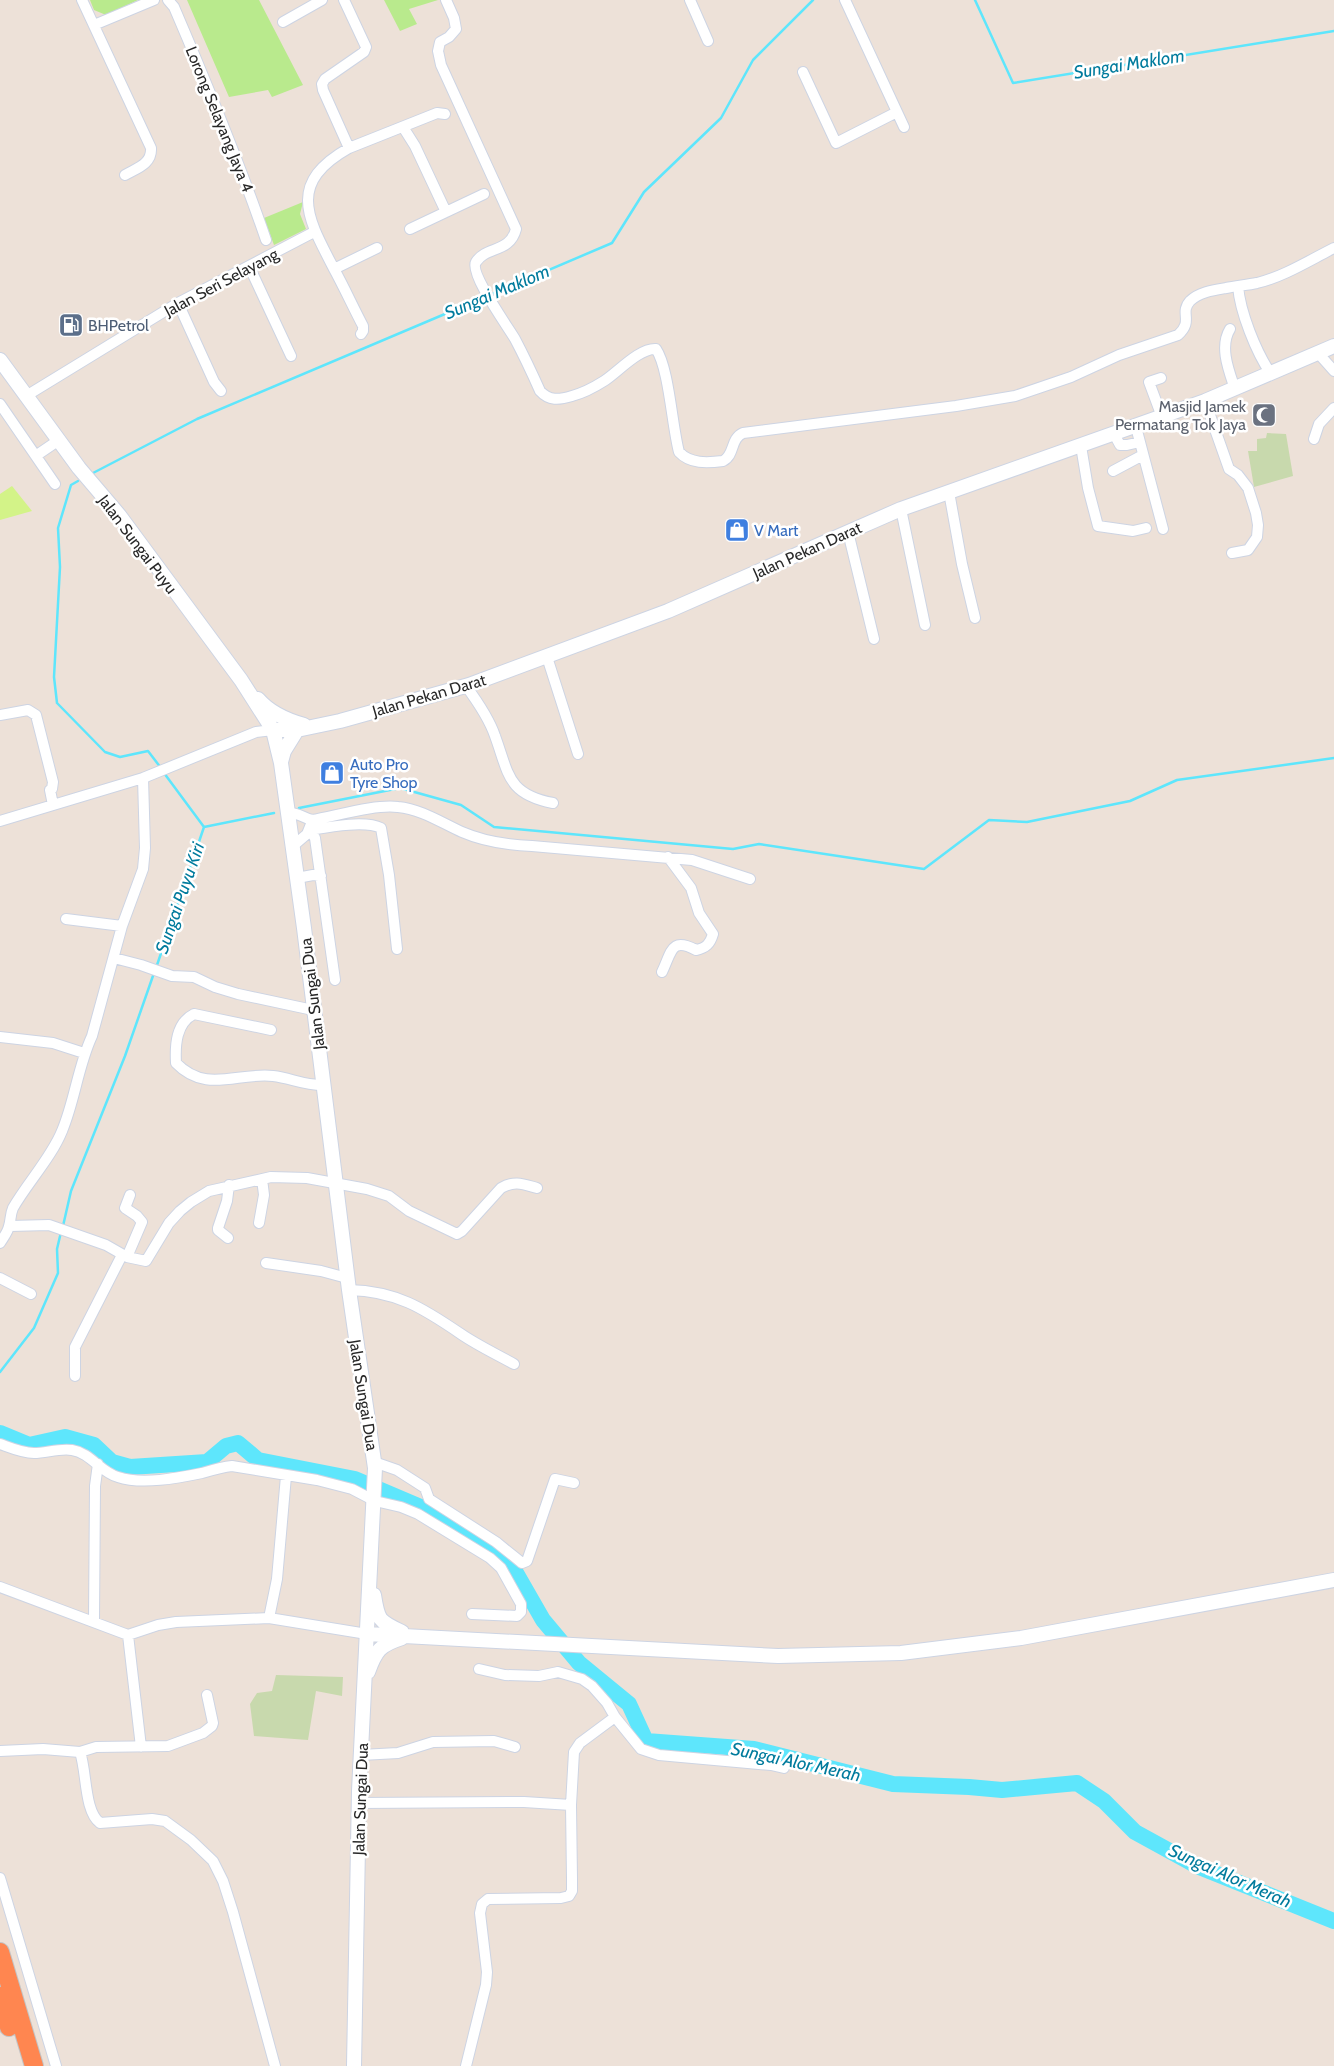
<svg xmlns="http://www.w3.org/2000/svg" width="1334" height="2066" viewBox="0 0 1334 2066" font-family="Cabin,sans-serif">
<style>
.green{fill:#b9ea8d}
.cemetery{fill:#c8d9ad}
.pitch{fill:#d3f388}
.lines{fill:none;stroke-linecap:round;stroke-linejoin:round}
.stream{stroke:#5ee6fc;stroke-width:2.5}
.river{stroke:#5ee6fc;stroke-width:16}
.street-casing{stroke:#cdd4e3;stroke-width:12}
.secondary-casing{stroke:#cdd4e3;stroke-width:16}
.highway-casing{stroke:#c3c3c3;stroke-width:20}
.street{stroke:#fff;stroke-width:10}
.secondary{stroke:#fff;stroke-width:14}
.highway{stroke:#ff8650;stroke-width:18}
.labels{text-anchor:middle;stroke-width:5;stroke-linejoin:round;paint-order:stroke}
.street-label{font-size:16px;fill:#282828;stroke:#fff}
.service-label{font-size:16px;fill:#4e5e75;stroke:#fff;text-anchor:start}
.worship-label{font-size:16px;fill:#5b616d;stroke:#fff;text-anchor:end}
.shop-label{font-size:16px;fill:#366cbe;stroke:#fff;text-anchor:start}
.water-label{font-size:18px;font-style:italic;fill:#017b9d;stroke:#fff}
</style>
<rect width="100%" height="100%" fill="#ede1d8"/>
<!-- green -->
<path class="green" d="M90,0H138L106,15L94,10Z
M187,0H259L303,85L272,97L268,90L229,97Z
M384,0H438L409,9L417,24L400,31Z
M303,202L300,214L306,229L274,245L264,218Z"/>
<!-- cemetery -->
<path class="cemetery" d="M1267,433L1286,434L1293,476L1254,487L1248,451H1257V439L1266,438Z
M276,1675L343,1677L342,1696L316,1691L308,1740L254,1736L250,1704L257,1693L272,1691Z"/>
<!-- pitch -->
<path class="pitch" d="M12,486L32,511L0,520V494Z"/>
<g class="lines">
<!-- stream -->
<path class="stream" d="M975,0L1013,83L1334,31
M490,295L612,243L644,192L721,118L753,60L813,0
M93,473L197,419L485,297
M78,481L71,485L58,528L60,567L54,677L57,703L105,752L120,757L148,751L161,768
M299,808L400,788L461,805L494,827L733,849L759,844L924,869L989,820L1027,822L1130,801L1177,780L1334,758
M204,827L274,813
M156,968L204,827L164,773
M63,1226L71,1191L125,1056L154,973
M0,1372L34,1328L58,1273L57,1249L61,1232"/>
<!-- river -->
<path class="river" d="M0,1433L29,1445L65,1437L94,1445L112,1462L130,1467L207,1462L226,1446L238,1443L258,1460L355,1479L442,1516L508,1559L543,1620L579,1663L629,1704L646,1741L754,1749L893,1784L969,1787L1002,1790L1077,1783L1104,1801L1135,1832L1197,1866L1334,1921"/>
<defs>
<path id="street" d="M82,0L151,148C152,164 137,168 125,175
M168,0L174,7C207,84 239,161 266,240
M344,0L366,47L364,52L325,79L322,84L323,90L349,148
M446,0L454,18L456,29L449,37L440,42L438,51L441,65L516,229C510,253 486,246 476,262C469,273 508,327 515,339C524,356 532,373 540,391C549,401 559,400 572,396C583,393 593,388 604,381C618,372 639,348 656,349C669,368 672,426 679,452C690,464 707,463 723,461C735,455 730,439 743,433L956,406L1015,396L1071,377L1119,355L1178,335C1194,321 1179,313 1190,301C1199,292 1214,290 1226,288C1236,286 1247,285 1257,283C1283,277 1310,260 1334,248
M690,0L708,41
M845,0L904,127
M283,22L322,0
M94,25L154,0
M803,72L836,143L897,112
M403,127L415,146L446,212
M410,229L484,194
M249,266L291,356
M334,269L377,248
M1238,286C1240,312 1256,352 1271,374
M178,303L214,382L221,391
M1230,329C1219,347 1229,371 1235,389
M361,334L363,331V326C353,307 344,287 333,267C307,217 287,183 349,148L437,113L445,114
M1318,353L1334,371
M1161,378L1149,382L1162,417
M26,396L178,303L314,232
M1205,401L1229,469L1238,475L1248,488L1256,513L1258,525L1257,537L1248,550L1232,553
M0,404L55,484
M1136,427L1163,529
M1114,434L1120,445H1127L1140,442
M1314,439L1319,424L1334,408
M1081,446L1088,488L1098,526L1133,531L1146,528
M37,455L59,440
M1113,471L1143,455
M949,492L962,564L975,618
M901,509L925,625
M848,532L874,639
M547,657L578,754
M466,686C477,701 489,718 495,736C509,774 507,794 553,803
M0,715L28,710L36,715L53,782L52,789L50,790L53,805
M288,813C298,812 303,818 312,820C336,816 375,804 398,807C421,809 442,823 462,832C485,842 507,845 532,846L692,860L750,879
M0,821L143,778L256,732L273,730
M293,846L307,834L311,824
M297,878L313,875L321,876
M66,919L122,926
M114,958L141,965L172,976L194,977L215,987L238,994L313,1010
M662,972C672,951 671,937 696,950C706,948 710,944 713,934L699,913L691,888L668,857
M335,980L315,838L310,830C328,827 365,820 381,828L389,875L397,949
M271,1030L194,1014C176,1023 175,1045 176,1063C206,1094 237,1072 273,1076C291,1078 302,1085 323,1085
M0,1037L53,1043L84,1053
M259,1223L264,1195L262,1179
M10,1226L49,1225L106,1245L127,1257L146,1261L169,1223L180,1211L191,1202L209,1191L271,1177L307,1178L367,1189L389,1196L409,1211L457,1234L462,1231L501,1188C515,1180 523,1184 537,1188
M228,1238L218,1230V1228L227,1201L229,1185
M0,1243C3,1238 8,1232 9,1226C11,1220 10,1215 13,1208C28,1182 51,1158 62,1131C75,1100 78,1066 92,1036L122,926L143,869L145,848L143,778
M127,1257L142,1222L137,1216L125,1208L130,1195
M266,1263L321,1271L347,1278
M0,1278L31,1294
M349,1290C396,1291 423,1308 461,1334C477,1345 496,1354 514,1364
M75,1376V1347L122,1255
M0,1444C11,1448 22,1453 34,1453C46,1453 59,1448 72,1450C91,1453 100,1472 118,1477C142,1485 178,1478 202,1473C212,1470 222,1467 232,1466L317,1480L352,1489L375,1501L401,1507L418,1514L490,1558L501,1568L521,1604V1612L517,1616L472,1614
M374,1462L397,1470L425,1488L429,1499L496,1542L522,1563L527,1561L555,1479L574,1483
M0,1587L128,1635L158,1625L176,1622L269,1618L367,1634
M269,1618L277,1579L286,1476
M94,1621L95,1486L98,1464
M128,1635L141,1747
M479,1669L505,1675L539,1676L558,1672L582,1679L592,1686L607,1703L615,1717L641,1749L659,1755L771,1765L784,1768
M0,1751L43,1749L80,1752C87,1772 84,1811 100,1823L152,1819L165,1821L191,1840L213,1861L223,1881L233,1912L275,2066
M80,1752L96,1747L168,1746L203,1733L212,1726L213,1723L207,1695
M361,1755L398,1753L433,1742L494,1741L515,1747
M359,1803L524,1802L571,1805
M0,1878L56,2066
M466,2066L486,1985L487,1972L480,1913L482,1904L488,1899L561,1898L569,1896L572,1891V1879L571,1805L574,1752L580,1743L615,1717"/>
<path id="secondary" d="M0,360L79,468L119,515L241,680L273,730L281,763L304,928L349,1290L375,1468L359,1791L354,2066
M258,699C270,713 286,720 304,725
M273,730H297L340,721L469,685L668,611L901,509L1205,401L1334,346
M281,762L284,751L297,730
M374,1595C378,1621 379,1621 402,1632
M367,1634L778,1656L901,1653L1021,1638L1334,1580
M368,1672C376,1650 380,1645 402,1638"/>
<path id="highway" d="M0,1952L34,2066
M0,1996L9,2027"/>
</defs>
<!-- street casing -->
<use href="#street" class="street-casing"/>
<!-- secondary casing -->
<use href="#secondary" class="secondary-casing"/>
<!-- highway casing -->
<use href="#highway" class="highway-casing"/>
<!-- street -->
<use href="#street" class="street"/>
<!-- secondary -->
<use href="#secondary" class="secondary"/>
<!-- highway -->
<use href="#highway" class="highway"/>
</g>
<!-- icons -->
<defs>
<symbol id="fuel-square" viewBox="-11 -11 22 22"><rect x="-9" y="-9" width="18" height="18" rx="4" fill="#5c6f8a" stroke="#fff"/><path d="M-5.5-6h7V0h2V4h1.3V-2.5L3-4.5l.8-.8L6-3V5H2.5V1h-1V6h-7ZM-4.2-4.7v3.2H.2V-4.7Z" fill="#fff"/></symbol>
<symbol id="mosque-square" viewBox="-11 -11 22 22"><rect x="-9" y="-9" width="18" height="18" rx="4" fill="#6b7280" stroke="#fff"/><path d="M3.5-4.9A6 6 0 1 0 3.5 4.9A5 5 0 1 1 3.5-4.9Z" fill="#fff"/></symbol>
<symbol id="shop-square" viewBox="-11 -11 22 22"><rect x="-9" y="-9" width="18" height="18" rx="4" fill="#3f7fe0" stroke="#fff"/><path d="M-5-2.5h2.3a2.7 3.5 0 0 1 5.4 0H5L5.5 6h-11ZM-1.5-2.5h3a1.5 2.3 0 0 0-3 0Z" fill="#fff"/></symbol>
</defs>
<g fill-rule="evenodd">
<use href="#fuel-square" x="57" y="311" width="28" height="28"/>
<use href="#mosque-square" x="1250" y="401" width="28" height="28"/>
<use href="#shop-square" x="723" y="516" width="28" height="28"/>
<use href="#shop-square" x="318" y="759" width="28" height="28"/>
</g>
<g class="labels">
<!-- street labels -->
<g class="street-label">
<text transform="translate(220 119) rotate(68)" y="6">Lorong Selayang Jaya 4</text>
<text transform="translate(221 282) rotate(-28)" y="6">Jalan Seri Selayang</text>
<text transform="translate(138 544) rotate(53)" y="6">Jalan Sungai Puyu</text>
<text transform="translate(807 550) rotate(-24)" y="6">Jalan Pekan Darat</text>
<text transform="translate(429 695) rotate(-16)" y="6">Jalan Pekan Darat</text>
<text transform="translate(312 994) rotate(-97)" y="6">Jalan Sungai Dua</text>
<text transform="translate(364 1395) rotate(81)" y="6">Jalan Sungai Dua</text>
<text transform="translate(360 1799) rotate(-88)" y="6">Jalan Sungai Dua</text>
</g>
<!-- service labels -->
<g class="service-label">
<text x="88" y="331">BHPetrol</text>
</g>
<!-- worship labels -->
<g class="worship-label">
<text x="1246" y="412">Masjid Jamek<tspan x="1246" dy="18">Permatang Tok Jaya</tspan></text>
</g>
<!-- shop labels -->
<g class="shop-label">
<text x="754" y="536">V Mart</text>
<text x="350" y="770">Auto Pro<tspan x="350" dy="18">Tyre Shop</tspan></text>
</g>
<!-- water labels -->
<g class="water-label">
<text transform="translate(1129 64) rotate(-9)" y="6">Sungai Maklom</text>
<text transform="translate(497 292) rotate(-23)" y="6">Sungai Maklom</text>
<text transform="translate(180 898) rotate(-71)" y="6">Sungai Puyu Kiri</text>
<text transform="translate(796 1762) rotate(12)" y="6">Sungai Alor Merah</text>
<text transform="translate(1230 1876) rotate(24)" y="6">Sungai Alor Merah</text>
</g>
</g>
</svg>
